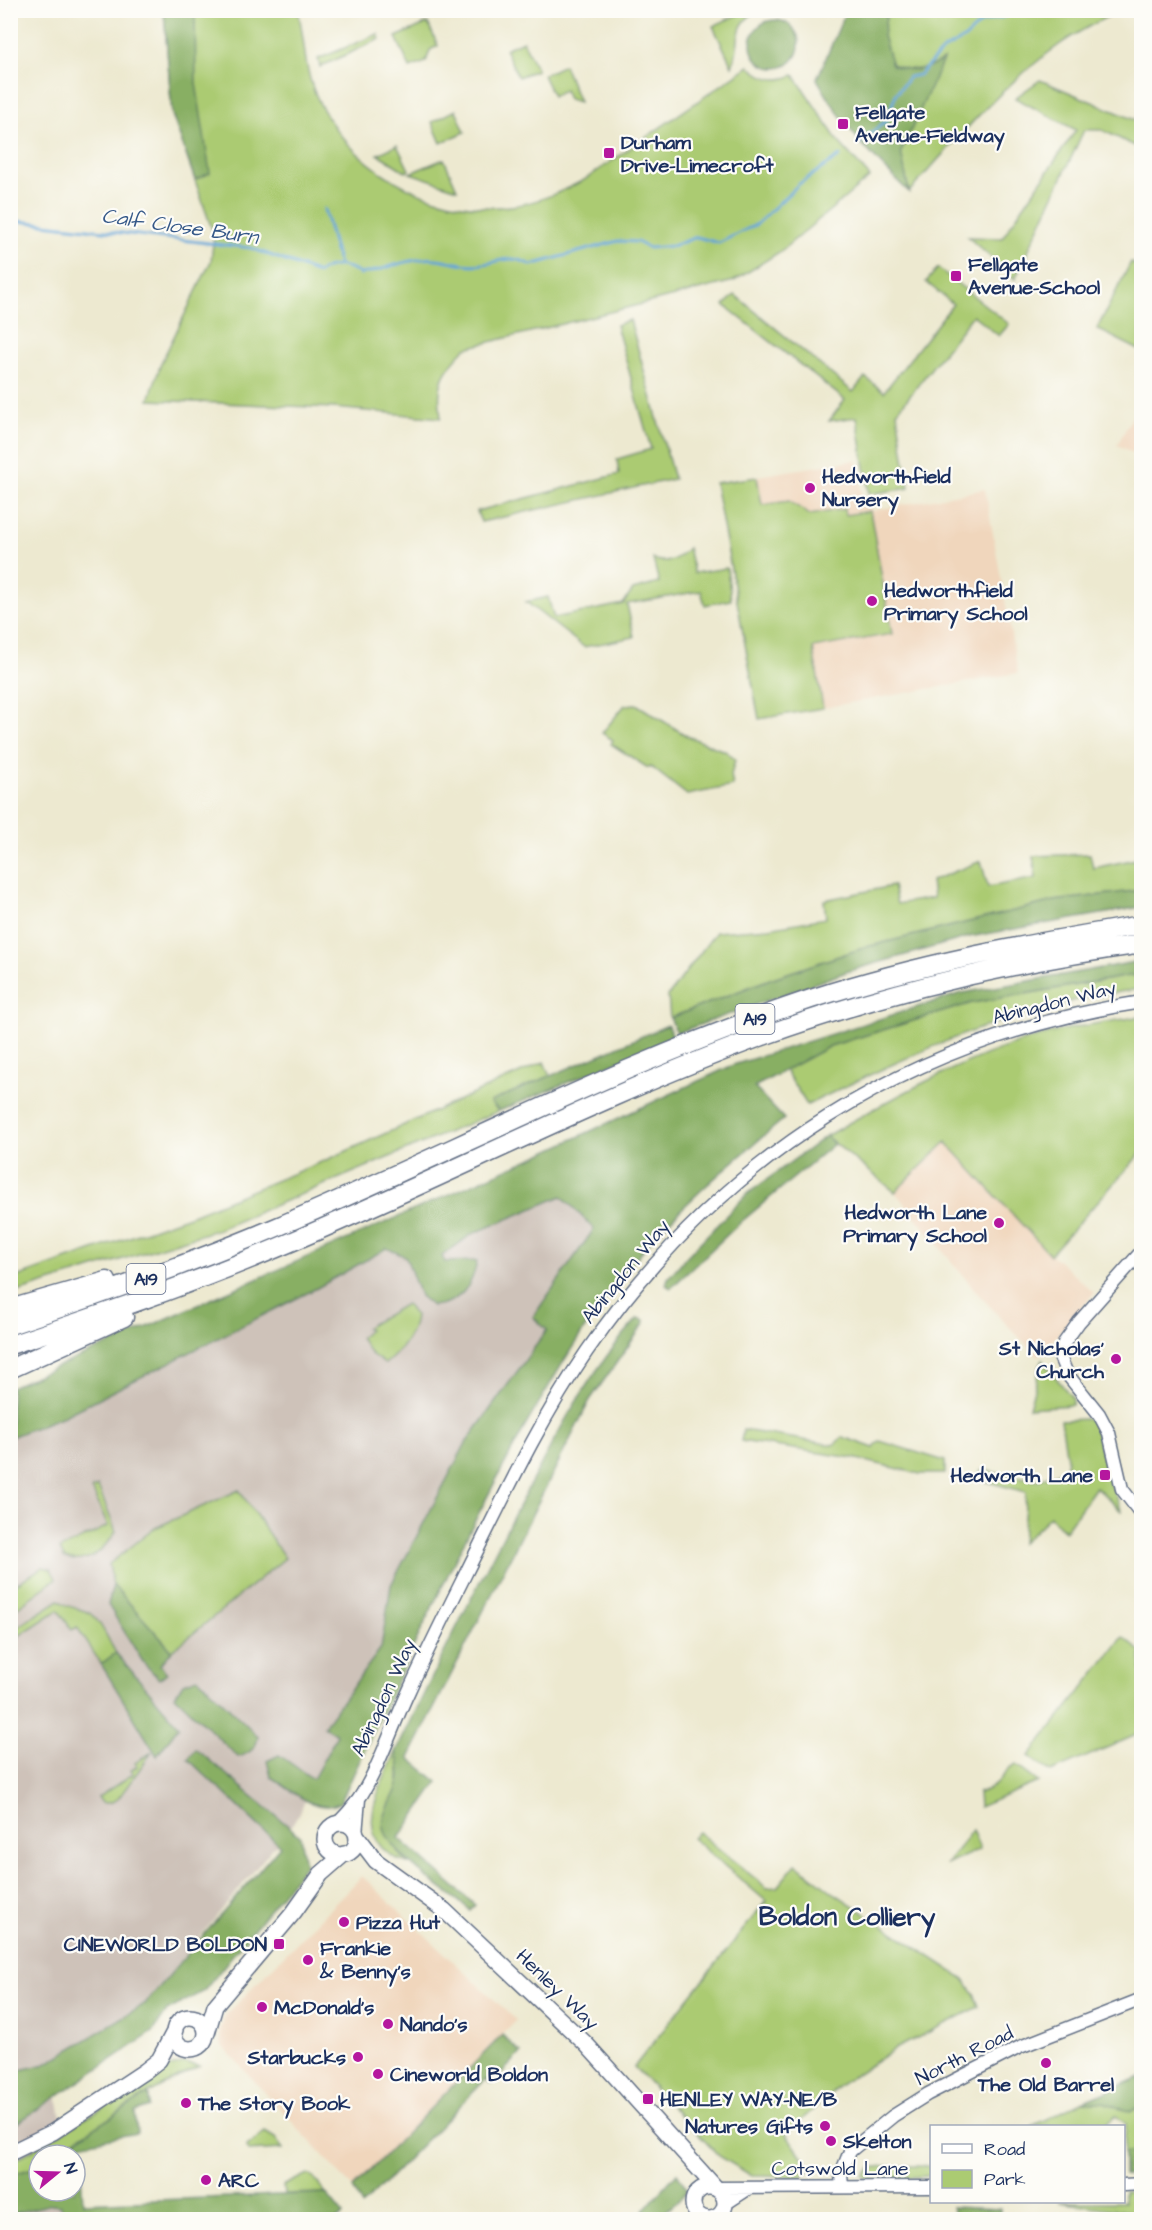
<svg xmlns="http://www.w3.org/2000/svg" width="1152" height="2230" viewBox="0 0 1152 2230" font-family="'Architects Daughter',sans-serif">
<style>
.built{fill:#f0d6bc}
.industrial{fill:#cec2b9}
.green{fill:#abcb72;stroke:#637d68;stroke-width:1.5}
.forest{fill:#88af64;stroke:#526f61;stroke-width:1.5}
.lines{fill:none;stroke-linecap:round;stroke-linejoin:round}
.stream{stroke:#64a5d7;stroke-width:3}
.minor-casing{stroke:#647086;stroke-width:15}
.major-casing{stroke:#647086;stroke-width:18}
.highway-casing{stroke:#647086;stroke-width:21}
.minor{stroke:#fff;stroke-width:12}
.major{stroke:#fff;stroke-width:15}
.highway{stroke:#fff;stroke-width:18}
.poi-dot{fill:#b5179e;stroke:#fdfcf7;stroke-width:2}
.labels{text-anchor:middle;stroke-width:4.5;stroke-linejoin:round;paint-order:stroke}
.shield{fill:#fdfcf7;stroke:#5f6c8c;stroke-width:1.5}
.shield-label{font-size:18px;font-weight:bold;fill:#1b2f5e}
.poi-label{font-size:20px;font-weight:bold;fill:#1b2f5e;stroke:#fdfcf7;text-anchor:start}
.street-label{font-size:20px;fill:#1b2f5e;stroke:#fdfcf7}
.water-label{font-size:21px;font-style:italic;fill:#355888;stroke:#fdfcf7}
.district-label{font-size:26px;font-weight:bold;fill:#1b2f5e;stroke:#fdfcf7}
</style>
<rect width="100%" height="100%" fill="#fdfcf7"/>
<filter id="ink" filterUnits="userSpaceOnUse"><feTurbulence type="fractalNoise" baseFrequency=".0167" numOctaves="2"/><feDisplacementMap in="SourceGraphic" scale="12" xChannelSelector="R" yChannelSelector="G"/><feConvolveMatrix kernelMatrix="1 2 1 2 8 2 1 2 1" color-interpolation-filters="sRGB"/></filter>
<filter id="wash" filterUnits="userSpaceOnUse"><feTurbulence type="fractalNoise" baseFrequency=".008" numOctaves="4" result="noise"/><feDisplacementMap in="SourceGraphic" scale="24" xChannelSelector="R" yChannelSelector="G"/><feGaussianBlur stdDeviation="1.35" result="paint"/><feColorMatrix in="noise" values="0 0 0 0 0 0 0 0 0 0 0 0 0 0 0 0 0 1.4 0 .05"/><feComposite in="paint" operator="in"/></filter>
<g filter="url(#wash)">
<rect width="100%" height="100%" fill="#ede9d0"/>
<!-- built -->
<path class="built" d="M1141,401V457L1117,445Z
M856,460L862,499H869L871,511L985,489L1018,673L759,719L715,483Z
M919,1097L1141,1153L1051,1254L1094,1293L1038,1357L978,1294L895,1192L834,1144Z
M362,1876L516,2020L353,2188L222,2046L220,2030L225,2016Z"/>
<!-- industrial -->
<path class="industrial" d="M563,1176L618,1242L293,1823L145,2004L52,2073L69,2155H39V2191H75L82,2219L11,2220V1409Z"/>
<!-- green -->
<path class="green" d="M748,10L758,11C730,25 743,44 732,66L713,26Z
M164,11H298C305,37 303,63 314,91C345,166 430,216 511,206C537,203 561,192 584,180L749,66C763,79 776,83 794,75L838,141L870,177L781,251L734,281L466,348C442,372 436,383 441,418L334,408L149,400L161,363L211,261L214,235L172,114Z
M887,11H1118C1098,22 1077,32 1059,45C1001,86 956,140 909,192L901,152L942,61C924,72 911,72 891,64L883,36Z
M428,23L438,46L430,50L426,62L410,68L396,37Z
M378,34L380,39L320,67L318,59Z
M523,41L537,70L518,77L505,49Z
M564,65L579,102L568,99L564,90L553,96L543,75Z
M1040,80L1135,120L1141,109V149L1102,130H1084L1015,279L968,237L1002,238L1076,130L1015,98Z
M456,110L465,132L441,143L432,122Z
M397,145L409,170L406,172L378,154Z
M444,159L457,189L410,173Z
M1131,262L1141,267V351L1097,329Z
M938,268L1009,324L999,336L973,315L897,412L909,488L869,494L857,417L829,421L845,400L724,305L735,295L853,392L865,377L884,392L953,304L926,282Z
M630,320L674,479L481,522L477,511L619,474L617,459L651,449L616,325Z
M757,477L762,505L789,501L810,515L844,509L845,515L870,511L892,634L813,648L823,708L759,719L715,483Z
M688,548L694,573L727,568L731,600L705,605L701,591L627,604L634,637L584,647L526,602L548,597L554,618L623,604L633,590L659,583L653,559C669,565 677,559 688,548Z
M636,704L687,736L727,752L735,760L731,775L733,786L687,795L650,766L648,768L611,744L613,740L602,733L625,705Z
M1090,854L1093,868L1141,858V890L1054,901L866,947L770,979L670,1018L668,996L716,932L769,928L826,918L824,900L893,886L897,904L933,898L931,881L981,861L988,887L1036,878L1033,856Z
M1141,974V989C1017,1004 918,1051 807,1105L785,1070L830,1046L972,1003Z
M1141,1016V1153L1050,1255L946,1142L895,1192L826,1136C898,1095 970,1054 1051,1033C1080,1025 1112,1022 1141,1016Z
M544,1062L550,1076L490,1102L499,1111L219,1229L11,1294V1279L192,1215L331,1158Z
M406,1304L415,1316C414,1334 399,1353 385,1364L371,1354L360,1338L369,1330L365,1328Z
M1042,1360L1073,1399L1072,1405L1029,1408Z
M1088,1419L1093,1421L1106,1472L1122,1512L1096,1487L1065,1531L1050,1516L1022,1543L1026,1492L977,1479L981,1470L1038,1480L1065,1470L1067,1459L1061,1420Z
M743,1430L833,1445L843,1437L874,1448L880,1441L945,1461V1474H920L853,1458L741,1441Z
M98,1486L116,1532C102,1551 89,1566 64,1558L60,1549L108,1526L92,1489Z
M239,1490L285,1558L172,1651L113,1585L109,1564L155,1528Z
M43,1567L51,1569L56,1579L11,1612V1587Z
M59,1600C68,1608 75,1607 85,1611C99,1615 109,1642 116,1653L101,1664L77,1627L72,1630L58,1610L11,1641V1631Z
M1123,1637L1141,1652V1733L1051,1772L1029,1756Z
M152,1752L118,1799L110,1803H102L98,1797L133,1774L131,1770L137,1766L135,1763Z
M396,1752C404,1781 396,1794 384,1820L398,1853L410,1864C348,1845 377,1793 396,1752Z
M1016,1765L1038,1782L979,1807L978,1793C1002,1787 1002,1770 1016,1765Z
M972,1830L980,1849L946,1865Z
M698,1832L767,1888L777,1887L796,1864L834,1893L964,1979L974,1993L979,2007L893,2050L840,2085L786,2134L811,2169L802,2177L752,2176L719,2156L634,2067L766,1901L692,1838Z
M185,2063L199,2066L149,2093L52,2155H39V2166L11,2175L10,2163L170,2067Z
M1082,2102C1089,2103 1099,2101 1106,2103C1122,2107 1125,2116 1141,2106V2150L1124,2153L1126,2124L1116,2116L1103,2126H1032Z
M265,2132L275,2138L283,2149L248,2151L247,2146Z
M884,2166H931V2176L867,2179L863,2176L870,2168Z
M307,2174L312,2176L326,2193L284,2194L283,2186Z
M1124,2192H1141V2213L1059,2202H1124Z"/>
<!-- forest -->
<path class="forest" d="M164,11H195L196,83L210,173L195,180L172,114Z
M846,11H887L883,36L892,65C911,72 925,71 943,60L901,152L909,192C869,154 844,127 817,79Z
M751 44a24 24 0 1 1 48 0a24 24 0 1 1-48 0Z
M1141,890V907L969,937L849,971L677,1033L670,1018L770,979L866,947L1054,901Z
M1141,961V974L972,1003L830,1046L754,1087L784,1119C730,1164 677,1208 633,1262C592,1312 558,1370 526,1425C457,1548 400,1676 340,1803C315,1815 292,1790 271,1777L267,1761L279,1755L313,1779L337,1735L324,1726L381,1648L391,1585L466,1443L547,1330L533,1317L594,1229L562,1196L472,1234L442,1256L445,1262L477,1261C473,1286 459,1304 432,1306L420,1296L406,1257L387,1248L317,1288L64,1416L11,1437V1387L539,1155L733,1065L962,993Z
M668,1025L674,1038L499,1111L490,1102Z
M826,1136L834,1144L741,1222L671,1288L666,1285L668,1278L686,1257L746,1195Z
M638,1318L644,1320V1324L590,1400L409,1758L438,1782L399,1838L475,1905L470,1910C450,1893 375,1847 384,1818C394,1788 406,1787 396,1752C434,1672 473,1593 514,1515C551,1445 585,1376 638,1318Z
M113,1585L172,1651L160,1665L167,1673L159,1679L143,1662L108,1605Z
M116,1653L179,1726L157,1756L101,1664Z
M198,1678L258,1736C257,1748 249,1754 238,1757L175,1696L183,1683Z
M196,1749L300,1836L305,1865L204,1991L167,2011L153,2032L11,2127V2072L46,2064L145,2004L280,1846L188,1759Z
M502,2035L521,2053L491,2084L486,2079L362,2206L353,2188Z
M1141,2077V2106C1125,2116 1122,2107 1106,2103C1099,2101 1089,2103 1082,2102Z
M149,2093V2107L135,2112L137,2133L79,2144L83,2203L326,2193L344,2215L336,2220H66L60,2205L52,2204L11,2214V2175L39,2166V2191H75V2155H52Z
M1141,2150V2173L1124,2176V2153Z
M677,2173L688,2190C677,2202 661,2223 643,2211Z
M952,2207L1000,2209V2219H965L954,2213Z"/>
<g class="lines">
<!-- stream -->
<path class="stream" d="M859,143L886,121L896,94L909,77L919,75L943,50L965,38L982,22L1006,16L1010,10
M324,209L339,265
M10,220L251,248L318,273C332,263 347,264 360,274C382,271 400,261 423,259C443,256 462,268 483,264C504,261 510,254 531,265L618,241L637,242L649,248L672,246L697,237L719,243L757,224L799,184L840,156"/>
</g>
</g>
<g filter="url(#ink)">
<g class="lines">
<defs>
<path id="minor" d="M1142,1251L1079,1322L1064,1343L1060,1357L1067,1374L1099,1414L1109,1433L1122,1489L1142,1515
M338,1823C345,1816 352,1808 358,1800C376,1775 393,1725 407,1695C425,1655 445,1615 465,1575C503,1499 539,1421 587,1351C721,1157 908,1038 1142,1002
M356,1834L359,1799
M1124,2185L1142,2184
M842,2187L841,2174L850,2151L893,2116L928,2094L1020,2047L1142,1999
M716,2188L932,2187
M725,2204L748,2189"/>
<path id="major" d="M325 1839a16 16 0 1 1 32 0a16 16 0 1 1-32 0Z
M357,1836L376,1861L444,1910L586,2044L715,2187
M174 2033a16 16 0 1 1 32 0a16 16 0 1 1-32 0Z
M207,2033L215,2006L294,1912L321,1874L344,1854
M10,2153L53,2132L145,2071L159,2060L175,2030
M693 2203a16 16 0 1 1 32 0a16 16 0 1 1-32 0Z"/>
<path id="highway" d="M10,1309L107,1281
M10,1325C100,1295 190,1264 277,1227C455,1151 628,1060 811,999C919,964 1030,943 1142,925
M10,1345C97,1316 183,1287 267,1252C432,1184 592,1099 760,1037C884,992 1011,962 1142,944
M10,1369L124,1317"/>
</defs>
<!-- minor casing -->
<use href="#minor" class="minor-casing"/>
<!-- major casing -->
<use href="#major" class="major-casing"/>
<!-- highway casing -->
<use href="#highway" class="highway-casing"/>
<!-- minor -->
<use href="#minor" class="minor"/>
<!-- major -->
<use href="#major" class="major"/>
<!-- highway -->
<use href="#highway" class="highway"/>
</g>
</g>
<!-- markers -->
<g class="poi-dot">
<rect x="837" y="118" width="12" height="12" rx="3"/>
<rect x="603" y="147" width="12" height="12" rx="3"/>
<rect x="950" y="270" width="12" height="12" rx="3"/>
<circle cx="810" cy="488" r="6"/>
<circle cx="872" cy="601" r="6"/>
<circle cx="999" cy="1223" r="6"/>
<circle cx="1116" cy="1359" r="6"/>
<rect x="1099" y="1469" width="12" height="12" rx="3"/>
<circle cx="344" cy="1922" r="6"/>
<rect x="273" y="1938" width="12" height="12" rx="3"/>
<circle cx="308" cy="1960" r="6"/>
<circle cx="262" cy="2007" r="6"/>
<circle cx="388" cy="2024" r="6"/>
<circle cx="358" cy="2057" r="6"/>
<circle cx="1046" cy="2063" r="6"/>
<circle cx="378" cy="2074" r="6"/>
<rect x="642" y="2093" width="12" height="12" rx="3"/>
<circle cx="186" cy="2103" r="6"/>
<circle cx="825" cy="2126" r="6"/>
<circle cx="831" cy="2141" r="6"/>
<circle cx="206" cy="2180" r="6"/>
</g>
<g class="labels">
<!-- shield labels -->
<g class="shield">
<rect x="735.5" y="1004" width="39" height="30" rx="4.5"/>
<rect x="126.5" y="1264" width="39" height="30" rx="4.5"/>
</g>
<g class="shield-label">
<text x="755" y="1025">A19</text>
<text x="146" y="1285">A19</text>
</g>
<!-- poi labels -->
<g class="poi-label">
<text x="855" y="119">Fellgate<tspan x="855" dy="23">Avenue-Fieldway</tspan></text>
<text x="621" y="149">Durham<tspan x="621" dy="23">Drive-Limecroft</tspan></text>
<text x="968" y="271">Fellgate<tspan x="968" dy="23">Avenue-School</tspan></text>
<text x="822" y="483">Hedworthfield<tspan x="822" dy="23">Nursery</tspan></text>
<text x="884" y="597">Hedworthfield<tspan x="884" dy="23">Primary School</tspan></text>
<text x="987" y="1219" text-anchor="end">Hedworth Lane<tspan x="987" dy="23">Primary School</tspan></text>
<text x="1104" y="1355" text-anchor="end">St Nicholas’<tspan x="1104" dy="23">Church</tspan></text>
<text x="1093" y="1482" text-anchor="end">Hedworth Lane</text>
<text x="356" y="1929">Pizza Hut</text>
<text x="267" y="1951" text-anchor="end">CINEWORLD BOLDON</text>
<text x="320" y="1955">Frankie<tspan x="320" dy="23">&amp; Benny's</tspan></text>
<text x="274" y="2014">McDonald's</text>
<text x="400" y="2031">Nando's</text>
<text x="346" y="2064" text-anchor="end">Starbucks</text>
<text x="390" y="2081">Cineworld Boldon</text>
<text x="1046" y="2091" text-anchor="middle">The Old Barrel</text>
<text x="660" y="2106">HENLEY WAY-NE/B</text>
<text x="198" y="2110">The Story Book</text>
<text x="813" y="2133" text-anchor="end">Natures Gifts</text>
<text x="843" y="2148">Skelton</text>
<text x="218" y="2187">ARC</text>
</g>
<!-- street labels -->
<g class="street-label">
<text transform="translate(1054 1002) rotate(-14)" y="7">Abingdon Way</text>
<text transform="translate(625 1271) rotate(-51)" y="7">Abingdon Way</text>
<text transform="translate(383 1697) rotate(-65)" y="7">Abingdon Way</text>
<text transform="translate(558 1989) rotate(44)" y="7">Henley Way</text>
<text transform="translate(964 2055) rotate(-27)" y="7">North Road</text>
<text x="840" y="2175">Cotswold Lane</text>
</g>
<!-- water labels -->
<g class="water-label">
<text transform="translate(180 226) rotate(8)" y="7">Calf Close Burn</text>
</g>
<!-- district labels -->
<g class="district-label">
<text x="847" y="1925">Boldon Colliery</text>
</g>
</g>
<!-- margin -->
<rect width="1152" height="2230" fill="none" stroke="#fdfcf7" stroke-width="36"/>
<!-- legend -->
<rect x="930" y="2125" width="195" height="78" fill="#fdfcf7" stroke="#a3aaba" stroke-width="1.5"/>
<rect x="942" y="2144" width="30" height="9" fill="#ffffff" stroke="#a3aaba" stroke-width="1.5"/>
<text x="984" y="2155" font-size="18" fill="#1b2f5e">Road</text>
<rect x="942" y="2170" width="30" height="18" fill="#abcb72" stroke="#a3aaba" stroke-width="1.5"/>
<text x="984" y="2185" font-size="18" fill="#1b2f5e">Park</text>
<!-- north arrow -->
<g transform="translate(57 2173) rotate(71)"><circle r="28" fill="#fdfcf7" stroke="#a3aaba" stroke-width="1.5"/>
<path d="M0-4.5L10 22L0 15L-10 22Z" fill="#b5179e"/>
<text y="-9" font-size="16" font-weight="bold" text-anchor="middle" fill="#1b2f5e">N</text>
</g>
</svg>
